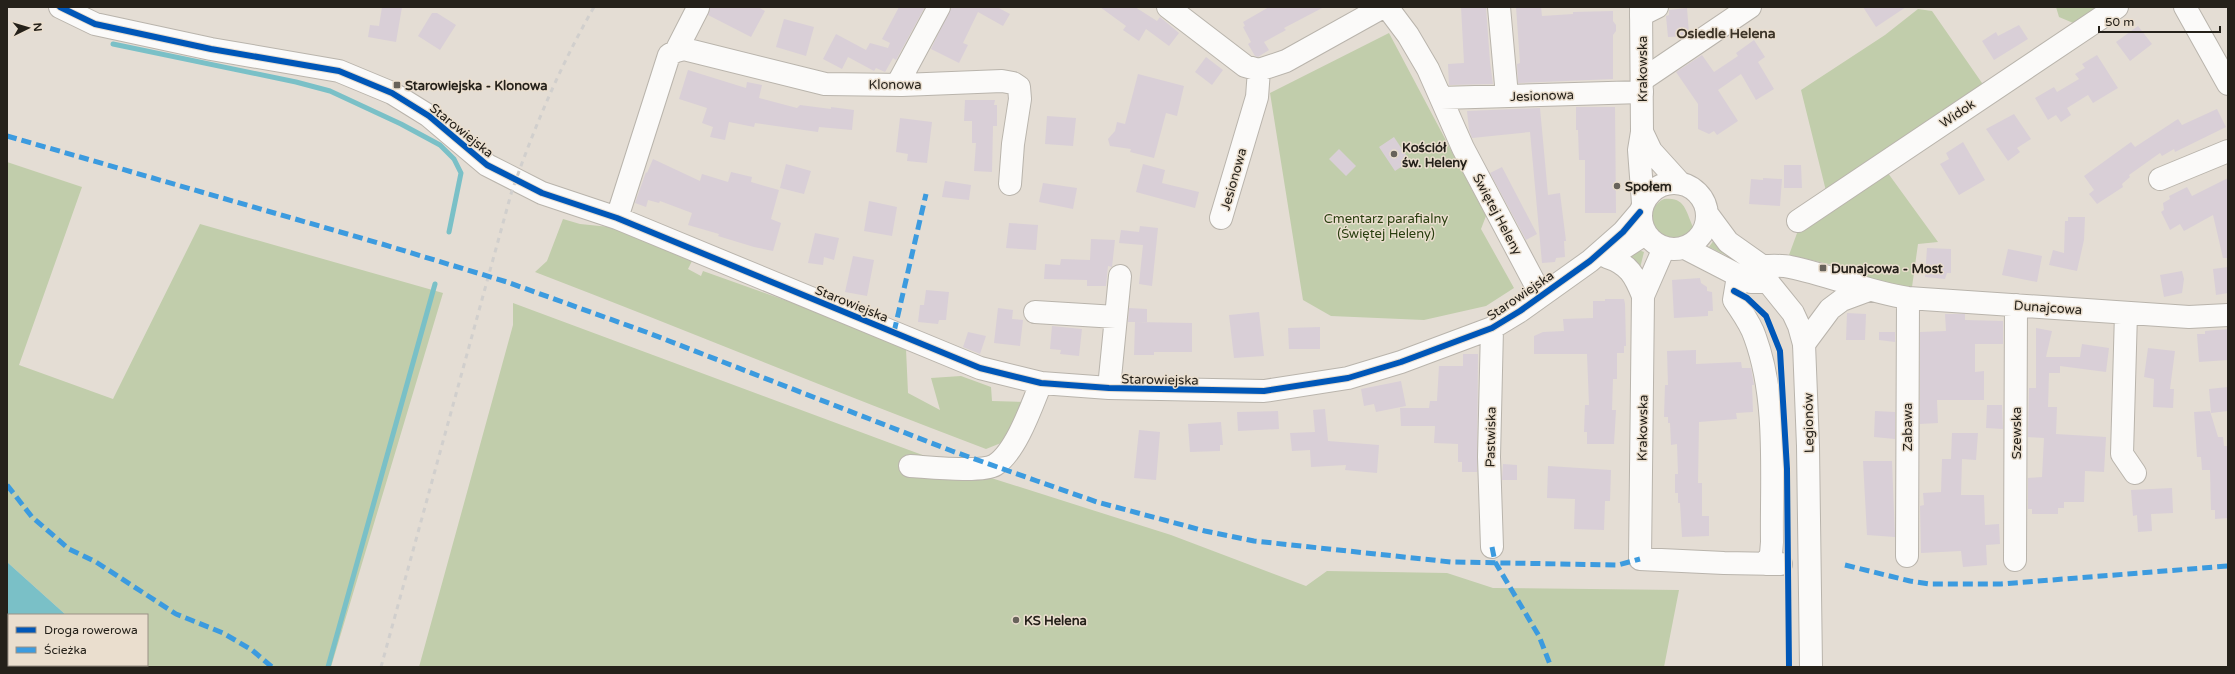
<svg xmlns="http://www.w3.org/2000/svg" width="2235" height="674" viewBox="0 0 2235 674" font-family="'Varela Round',sans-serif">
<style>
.green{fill:#c1cdab}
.water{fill:#7ac0c7}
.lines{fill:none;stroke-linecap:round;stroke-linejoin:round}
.stream{stroke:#7ac0c7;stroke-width:5}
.building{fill:#d9cfd7}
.minor-casing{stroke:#b9b4ac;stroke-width:24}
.major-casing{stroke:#b9b4ac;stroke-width:24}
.minor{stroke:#fbfaf9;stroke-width:22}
.major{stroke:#fbfaf9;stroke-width:22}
.rail{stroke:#d1cfcd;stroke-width:3;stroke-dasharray:5 5;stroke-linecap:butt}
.quiet{stroke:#3c9bdf;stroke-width:5;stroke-dasharray:10 5;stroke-linecap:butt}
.cycleway-casing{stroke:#eadece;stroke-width:8}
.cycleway{stroke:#0057b8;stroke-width:6}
.poi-dot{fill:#68635b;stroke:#eadece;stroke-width:1.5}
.labels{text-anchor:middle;stroke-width:3;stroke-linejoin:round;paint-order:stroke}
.street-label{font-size:13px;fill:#25211a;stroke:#eadece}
.poi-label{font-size:13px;font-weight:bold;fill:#25211a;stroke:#eadece;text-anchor:start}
.park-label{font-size:13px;fill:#2a3f10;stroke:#eadece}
.neighbourhood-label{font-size:14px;font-weight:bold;fill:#3d3427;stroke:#eadece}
</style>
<rect width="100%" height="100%" fill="#e4ddd4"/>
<!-- green -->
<path class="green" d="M2056,7H2105L2078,25L2059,17Z
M1918,9L1932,11L1982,83L1983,87L1827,195L1801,90L1885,35Z
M1389,33L1486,216L1481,229L1514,288L1486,306L1424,320L1331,316L1303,300L1270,93Z
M7,162L82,187L19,365L113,399L200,224L443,293L331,667H130L128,665H147V615H66L7,562Z
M1885,169L1938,242L1918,244L1912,287L1889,284L1834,268L1833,265L1789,255L1800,225Z
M1664,199C1686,196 1686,213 1694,229L1689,240C1657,252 1638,211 1664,199Z
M563,219L580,224L610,227L692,261L688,269L701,276L703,271L793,303L906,349L908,393L940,410L931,378L961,376L991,387L992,401L1026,402L1001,443L986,449C835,392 686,330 535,272L547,261Z
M1714,240L1742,263L1709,247Z
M1636,249L1644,252L1640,268L1624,253Z
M513,303L944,463L1171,535L1306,586L1327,571L1447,573L1493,588L1679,590L1664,667H419L513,325Z"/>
<!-- water -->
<path class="water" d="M7,562L66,615H9V665H128L130,667H7Z"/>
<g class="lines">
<!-- stream -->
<path class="stream" d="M113,44L296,82L330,91L401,124L440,145L454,159L461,173L449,232
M328,667L435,284"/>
</g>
<!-- building -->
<path class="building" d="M382,7H402L396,42L368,37L370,25L379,26Z
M710,7H758L765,11L751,37L708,15Z
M899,7H925L896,60L893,58L885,72L876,68L874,71L848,57L842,69L823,59L836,34L866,50L870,43L888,48L890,43L882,39Z
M951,7H997L1010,14L1003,26L978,12L963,43L968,45L959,63L931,49Z
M1100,7H1135L1157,21L1160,17L1179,33L1169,46L1146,29L1139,41L1123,30L1126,26Z
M1269,7H1324L1284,28L1286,30L1264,42L1269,50L1258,57L1255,56L1248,44L1251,42L1243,27L1245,26L1243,22Z
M1461,7H1486L1490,62L1493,84L1449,85L1448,64L1464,63Z
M1516,7H1541L1542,16L1573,14V12L1613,11V21L1616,25V31L1613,35V79L1518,83L1517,64L1520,63Z
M1863,7H1906L1876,27Z
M1687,8L1689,33L1685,36L1668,37L1666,16L1669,15V10Z
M432,13H437L456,25L440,50L418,36Z
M784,19L814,27L806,56L776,47Z
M2019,25L2028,39L1994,60L1982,41L1996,32L1998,36Z
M2138,26L2152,44L2130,61L2116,42Z
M1754,40L1765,57L1758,62L1774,89L1756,100L1741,74L1718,90L1738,121L1717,135L1714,131L1709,134L1698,129V104L1676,72L1702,55L1714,72L1738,56L1736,53Z
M2097,55L2118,88L2093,103L2088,95L2067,108L2071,115L2061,122L2056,115L2048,120L2035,98L2054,87L2057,92L2079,79L2075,74L2085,68L2082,64Z
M1206,57L1223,70L1212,85L1195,72Z
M688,70L746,88L747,82L762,85L759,98L797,108L800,105L831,109V107L854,110L852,130L819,127L818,132L755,123L754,127L729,122L725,140L710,137L713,127L702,123L707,108L679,99Z
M1138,74L1184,86L1177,116L1166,113L1154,158L1130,152L1131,149L1110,146L1108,139L1115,131L1117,122L1125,124Z
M965,100H995L994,105H997V126H993L992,172L974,171L976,143H972V121H964Z
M1576,107H1615L1616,213H1585V160H1579L1578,130H1576Z
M1540,108L1548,195L1560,193L1566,241H1564L1565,257L1556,258L1555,262L1542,263L1530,132L1472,138L1469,130L1467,111Z
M2217,109L2226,127L2175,152L2174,149L2162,156L2160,153L2129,175L2130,177L2122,184L2123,187L2097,204L2089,194L2094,190L2084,176L2131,142L2135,147L2178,119L2182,125Z
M2014,114L2031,139L2017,148L2020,152L2008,161L1986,129Z
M1047,116L1076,118L1073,146L1045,144Z
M900,118L932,122L927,163L907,161L908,154L896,152Z
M1394,137L1410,161L1395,171L1379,147Z
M1963,142L1985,180L1959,195L1940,164L1949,159L1946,153Z
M1339,149L1356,166L1346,176L1329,159Z
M653,159L700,181L702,174L728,182L731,172L752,177L751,182L779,190L771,219L781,223L773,251L754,247L718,236L719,234L688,225L692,213L660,201L659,203L648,200L646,207L635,203L646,172L647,173Z
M786,164L811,171L804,194L780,188Z
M1143,164L1165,170L1162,183L1199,192L1195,208L1136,192Z
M1784,165H1801L1802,188H1784Z
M1502,167L1537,234L1526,240L1490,173Z
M1763,178L1782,179L1780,206L1749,204L1751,179L1763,180Z
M2228,178V258H2223L2213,215L2184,231L2180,224L2170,230L2161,212L2164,210L2163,203L2170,199L2169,196L2187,187L2192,196Z
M945,181L971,185L969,200L942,197Z
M1043,183L1077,188L1073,209L1039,202Z
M869,201L897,207L892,236L864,231Z
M2068,217H2085L2084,240L2077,271L2049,265L2053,250L2064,253L2065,221H2068Z
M1009,223L1038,225L1036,250L1006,248Z
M1140,226L1158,228L1152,286L1139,284L1143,245L1119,243L1121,230L1139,232Z
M815,233L839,238L834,260L824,257L823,265L808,263Z
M1091,239L1115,240L1112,267L1108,266L1106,286H1087V280L1044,279L1045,264L1060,265L1061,259L1090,260Z
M1927,248L1951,249V273H1947L1945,279L1925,277Z
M2008,249L2042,256L2037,282L2002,275Z
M853,256L874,260L867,296L845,292Z
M2228,267V293L2216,295L2213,269Z
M2182,271L2184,279L2182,293L2164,297L2160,275Z
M1700,278L1701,283L1707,287V291L1712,292L1713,311H1708V316L1674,318L1672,280Z
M926,290L949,292L946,320H939L938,324L918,322L920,305H924Z
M1605,299H1624L1625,304L1626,346H1624V353H1617V379H1613L1612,410H1616L1614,444H1587V432H1584L1585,405H1589L1587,354H1534V336L1543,332L1564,331L1563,319L1593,318V301H1605Z
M998,308L1013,310L1012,319L1023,320L1020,346L994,343Z
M1129,308L1147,309V322H1128Z
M1259,312L1264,356L1234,358L1229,315Z
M1847,313L1866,314L1865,340H1846Z
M1945,314H1965V320L2003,321V344H1975V372L1984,371V400H1937L1938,423L1920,424V332L1946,331Z
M1135,322L1192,323V352H1154V355H1134Z
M1052,326L1082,329L1079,356L1060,354L1061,350L1050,349Z
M1320,327V349H1289L1288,328Z
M2036,328L2052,331L2046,357H2080L2082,344L2109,348L2106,372L2060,366V373H2049L2048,407H2057L2056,434L2106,437L2104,472L2085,471L2084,502H2064V508H2058V514H2032V509H2028V478L2042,477L2044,438L2028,437L2029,388H2036Z
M2228,329V360L2199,362L2197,334H2205V331Z
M968,332L986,336L980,354L963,347Z
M1879,332H1895V342L1879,340Z
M2148,348L2175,351L2170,389H2174L2173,408L2153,407L2154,379L2144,377Z
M1696,350V364L1741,362L1742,368H1751L1754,385H1752L1753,412L1736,413L1737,419L1699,422L1698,483H1702V516H1709V536L1682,537L1680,503H1678V493H1675V474H1678L1677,444L1671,445L1670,423H1668V417H1664L1665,385H1668L1667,351Z
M1463,354H1478L1477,472H1462V462H1458V444L1434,443L1435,426H1401L1400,408H1429L1430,401H1437L1439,366H1463Z
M1401,381L1406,406L1376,412L1374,404L1364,406L1361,389Z
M2228,387V411L2211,413L2209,389Z
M1987,405H2002L2003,429L1986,428Z
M1325,409L1328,441L1379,445L1377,473L1345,470L1346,465L1311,467L1310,450L1292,451L1290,433L1315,432L1313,410Z
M1278,411L1279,429L1238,431L1237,412Z
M1875,411L1895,412V439L1874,437Z
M2210,411L2218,437H2223L2224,446H2227L2228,518L2215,519V510H2211L2210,470H2202L2201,457H2197L2194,412Z
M1221,422L1223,445H1220V451L1190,452L1188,424Z
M1139,430L1160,432L1156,480L1134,478Z
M1952,433H1978L1976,460L1962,459L1961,495H1984L1985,525L1999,524L2000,544L1986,545L1987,565L1963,567L1961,551L1921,553L1920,506L1924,505L1923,493L1941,492L1942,459H1951Z
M1863,461H1892L1895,537L1867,535Z
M1503,464L1517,465V480H1502Z
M1548,466L1611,470L1610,501H1605L1604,530L1574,529L1575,499L1547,498Z
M2172,488L2173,513L2151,514L2152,531L2138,532L2137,515L2133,516L2131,490Z"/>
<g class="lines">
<defs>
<path id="minor" d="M60,7L95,24L211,49L339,71L392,93L429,116L487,165L542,193L617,218L980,368L1041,383L1109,388L1264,391L1348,378L1401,362L1492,328L1520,311L1590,261L1623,232L1640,212
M1168,7L1245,66L1259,70L1286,61L1383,7
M1387,7L1408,35L1428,69L1463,148L1541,295
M1499,7L1507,96
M2185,7L2228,84
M1641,15L1657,7
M676,51L698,8
M1642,80L1750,7
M897,85L939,7
M1441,98L1642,92
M2160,179L2228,151
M617,218L669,55L676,51L684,49L825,84L902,85L1002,81L1013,83L1019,87L1020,99L1013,144L1010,184
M1221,218L1257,97L1259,70
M1798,221L2117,7
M1664,248L1643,296L1640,559L1724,563L1781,564
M1611,256L1645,234
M1607,257C1629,264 1635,276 1643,296
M1762,266C1771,266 1781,265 1790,267C1830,275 1867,292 1908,298L2189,317L2228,315
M1738,276L1734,300C1741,311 1751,324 1755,337C1778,400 1771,476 1772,542L1771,554L1766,564
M1035,312L1116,317
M2126,313L2122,454L2135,473
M1804,344L1830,309L1842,300L1869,290
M1109,388L1120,276
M910,466C928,467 982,473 995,465C1016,452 1032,405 1041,383
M1492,547L1489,457L1492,328
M1907,556L1908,298
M2015,560L2016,305"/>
<path id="major" d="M1641,7L1642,132L1639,150L1643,203
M1642,132L1651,151L1680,183
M1641 216a33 33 0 1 1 66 0a33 33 0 1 1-66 0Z
M1708,215L1728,242L1762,266L1768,282L1793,313L1799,326L1804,344L1808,446L1811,667
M1685,248L1751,282H1768"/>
</defs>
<!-- minor casing -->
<use href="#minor" class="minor-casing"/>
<!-- major casing -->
<use href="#major" class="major-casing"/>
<!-- minor -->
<use href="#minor" class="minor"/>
<!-- major -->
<use href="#major" class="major"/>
<!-- rail -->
<path class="rail" d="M381,667L511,194C533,130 560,66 594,7"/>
<!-- quiet -->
<path class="quiet" d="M7,136L382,244L507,282L646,332L952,451L1037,481L1097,502L1205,531L1254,541L1451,562L1618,565L1640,559
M894,332L926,194
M7,485L32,517L69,549L96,562L176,614L223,633L252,650L272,667
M1492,547L1495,562L1539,636L1551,667
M1845,565L1910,581L1930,584H2001L2228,566"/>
<defs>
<path id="cycleway" d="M60,7L95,24L211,49L339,71L392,93L429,116L487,165L542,193L617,218L980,368L1041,383L1109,388L1264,391L1348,378L1401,362L1492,328L1520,311L1590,261L1623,232L1640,212
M1734,291L1747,298L1766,316L1780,351L1787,469L1789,667"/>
</defs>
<!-- cycleway casing -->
<use href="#cycleway" class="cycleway-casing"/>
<!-- cycleway -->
<use href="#cycleway" class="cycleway"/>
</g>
<!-- markers -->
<g class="poi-dot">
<rect x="393" y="81" width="8" height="8" rx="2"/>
<circle cx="1394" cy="154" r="4"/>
<circle cx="1617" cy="186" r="4"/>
<rect x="1819" y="264" width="8" height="8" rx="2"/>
<circle cx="1016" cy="620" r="4"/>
</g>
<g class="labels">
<!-- street labels -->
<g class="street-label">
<text transform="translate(1642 69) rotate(-90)" y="5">Krakowska</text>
<text x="895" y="89">Klonowa</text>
<text transform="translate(1542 95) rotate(-2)" y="5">Jesionowa</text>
<text transform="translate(1957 113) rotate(-34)" y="5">Widok</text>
<text transform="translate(462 130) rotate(39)" y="5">Starowiejska</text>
<text transform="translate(1233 179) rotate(-74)" y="5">Jesionowa</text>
<text transform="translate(1498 214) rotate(62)" y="5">Świętej Heleny</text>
<text transform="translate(1520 295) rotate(-34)" y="5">Starowiejska</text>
<text transform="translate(852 303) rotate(22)" y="5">Starowiejska</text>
<text transform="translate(2048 307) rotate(4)" y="5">Dunajcowa</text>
<text transform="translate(1160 379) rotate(1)" y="5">Starowiejska</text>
<text transform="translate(1808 423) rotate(-91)" y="5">Legionów</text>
<text transform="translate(1907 427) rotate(-90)" y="5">Zabawa</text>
<text transform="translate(1642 428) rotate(-89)" y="5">Krakowska</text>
<text transform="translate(2016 433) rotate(-90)" y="5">Szewska</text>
<text transform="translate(1490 437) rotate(-89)" y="5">Pastwiska</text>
</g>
<!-- poi labels -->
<g class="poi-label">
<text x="405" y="90">Starowiejska - Klonowa</text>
<text x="1402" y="152">Kościół<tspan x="1402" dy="15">św. Heleny</tspan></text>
<text x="1625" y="191">Społem</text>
<text x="1831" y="273">Dunajcowa - Most</text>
<text x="1024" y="625">KS Helena</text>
</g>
<!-- park labels -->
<g class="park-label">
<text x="1386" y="223">Cmentarz parafialny<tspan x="1386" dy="15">(Świętej Heleny)</tspan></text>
</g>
<!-- neighbourhood labels -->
<g class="neighbourhood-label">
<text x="1726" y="38">Osiedle Helena</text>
</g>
</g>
<!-- border -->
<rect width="2235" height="674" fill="none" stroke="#25211a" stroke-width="16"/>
<!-- legend -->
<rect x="8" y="614" width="140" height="52" fill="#eadece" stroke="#9b9286"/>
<rect x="16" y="627" width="20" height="6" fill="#0057b8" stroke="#9b9286"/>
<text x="44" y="634" font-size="12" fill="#25211a">Droga rowerowa</text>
<rect x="16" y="647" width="20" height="6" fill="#3c9bdf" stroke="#9b9286"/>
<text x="44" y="654" font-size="12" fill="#25211a">Ścieżka</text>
<!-- north arrow -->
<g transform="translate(28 28) rotate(85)" stroke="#eadece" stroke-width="3" paint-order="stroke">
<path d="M0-3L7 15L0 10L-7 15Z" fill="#25211a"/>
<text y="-6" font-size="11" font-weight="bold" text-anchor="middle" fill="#25211a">N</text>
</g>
<!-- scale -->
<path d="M2099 26v6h121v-6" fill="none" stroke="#25211a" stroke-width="2"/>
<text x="2105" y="26" font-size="12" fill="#25211a" stroke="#eadece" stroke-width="3" paint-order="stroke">50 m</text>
</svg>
